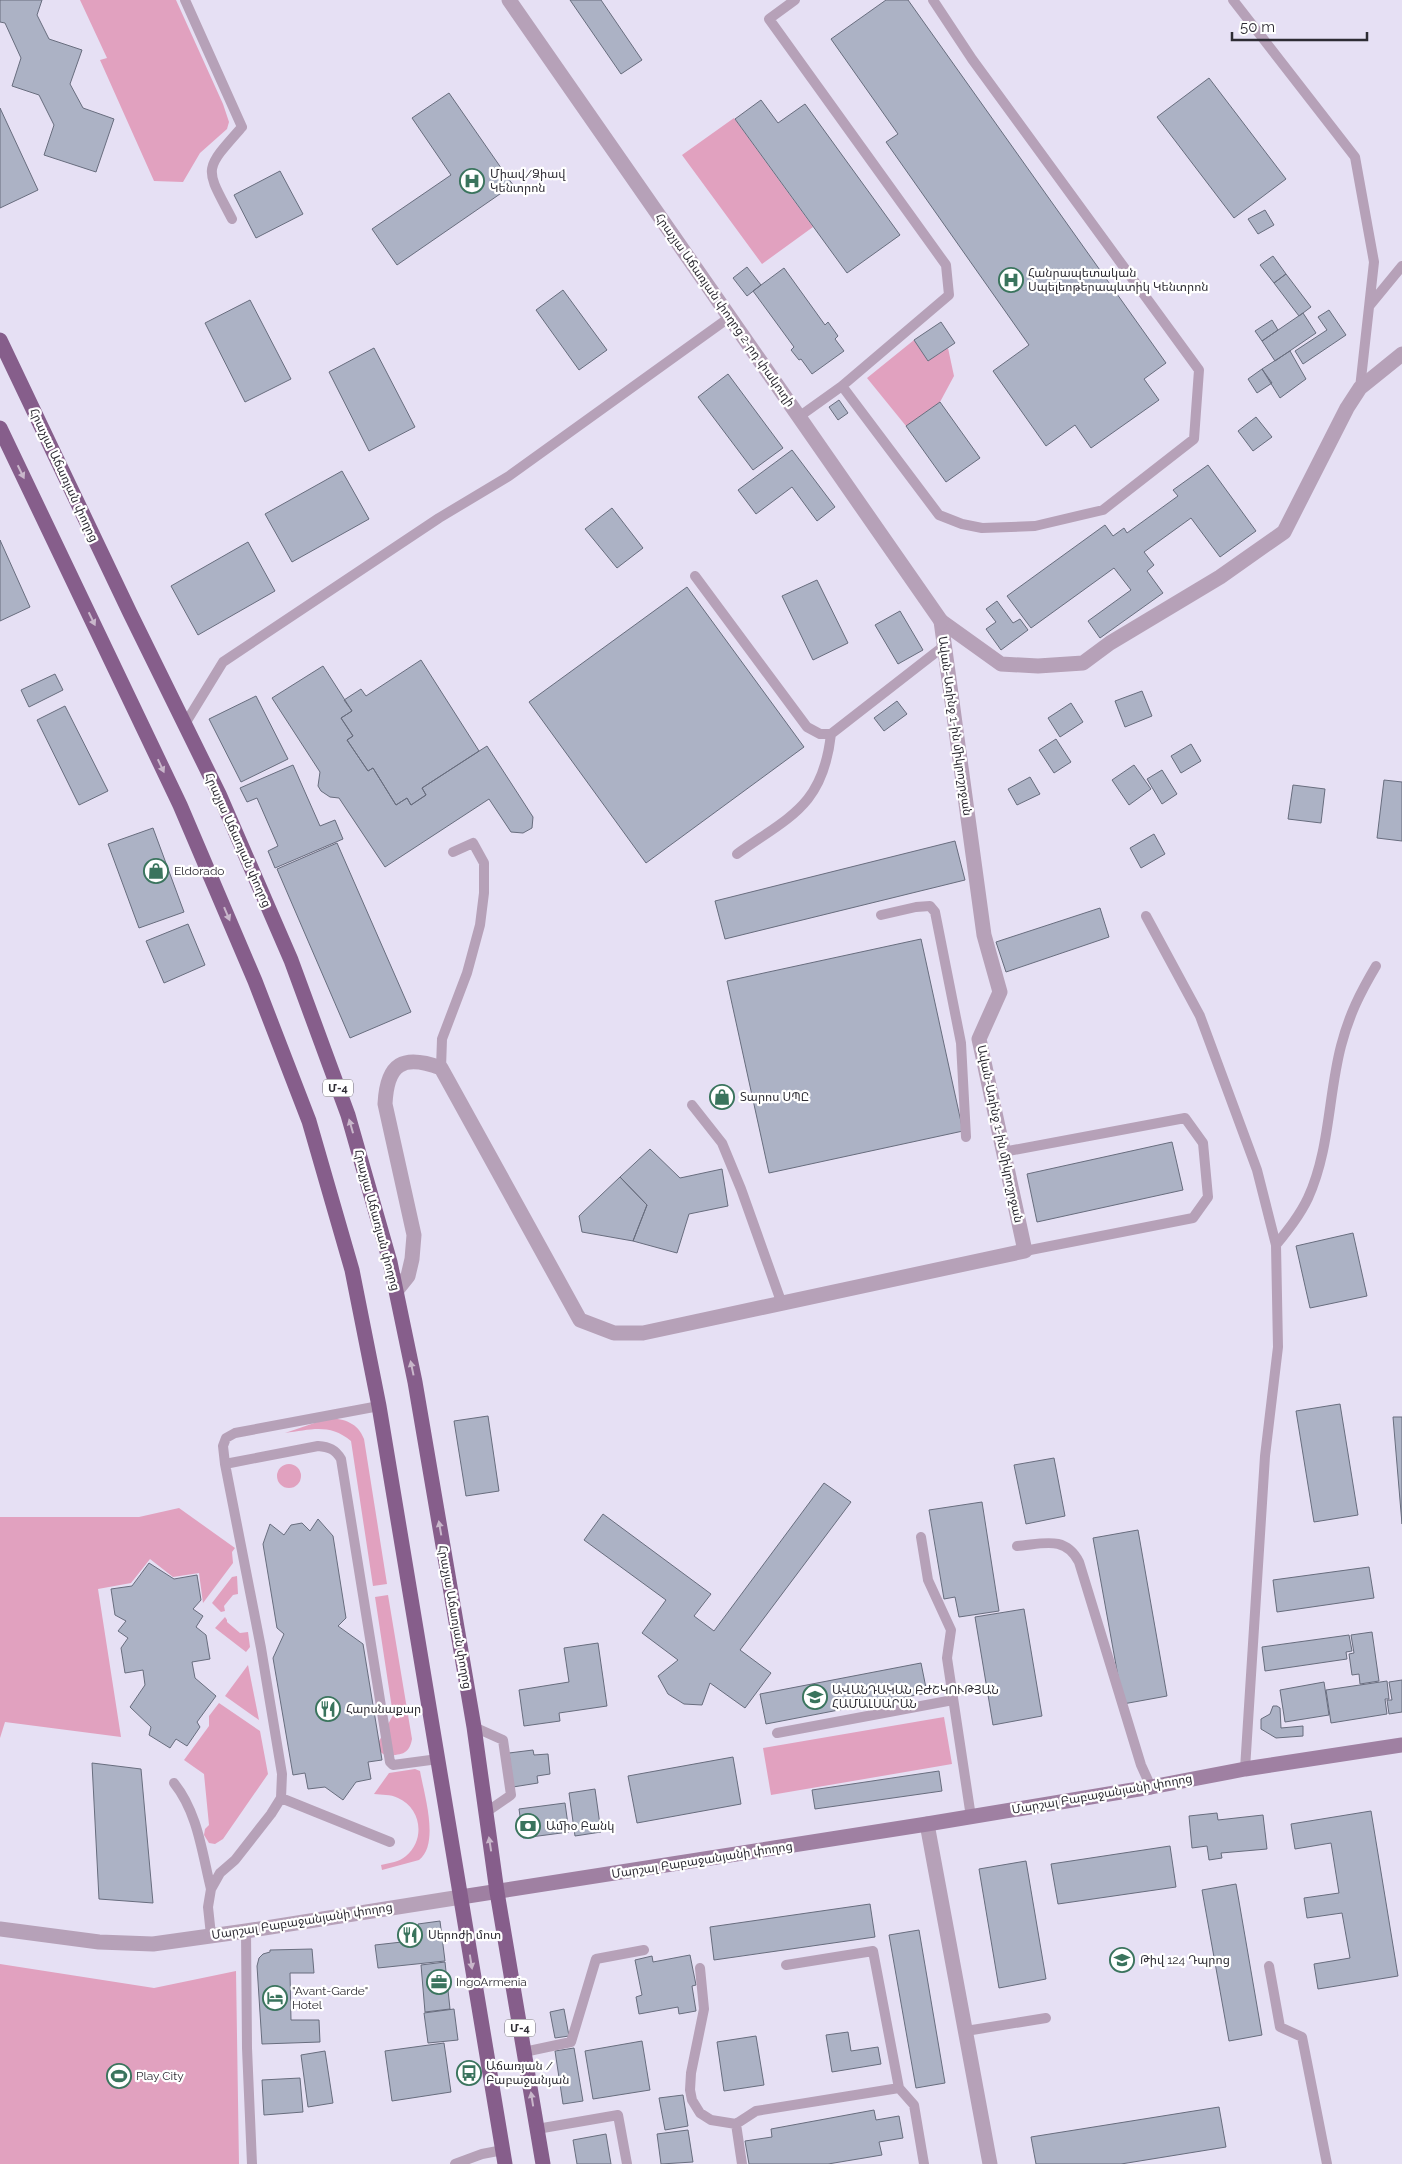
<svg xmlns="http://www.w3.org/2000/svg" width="1402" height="2164" viewBox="0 0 1402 2164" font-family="Raleway,'Noto Sans Armenian',sans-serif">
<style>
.green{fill:#e1a1bf}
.building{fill:#acb2c5;stroke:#686d7e}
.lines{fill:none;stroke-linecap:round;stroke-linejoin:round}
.service{stroke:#b6a1b8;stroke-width:10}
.minor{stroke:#b6a1b8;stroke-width:15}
.tertiary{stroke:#b6a1b8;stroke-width:15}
.secondary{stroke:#9f80a2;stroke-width:15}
.trunk{stroke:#865e8b;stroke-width:15}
.oneway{fill:#c9b7cb}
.labels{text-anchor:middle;stroke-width:4.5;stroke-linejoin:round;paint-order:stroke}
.shield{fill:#fff;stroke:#6d6b71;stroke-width:1}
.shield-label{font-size:11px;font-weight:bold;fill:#2e2c34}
.poi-label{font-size:12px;fill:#2e2c34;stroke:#fff;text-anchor:start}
.street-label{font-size:12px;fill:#2e2c34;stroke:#fff}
</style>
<rect width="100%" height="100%" fill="#e6e0f4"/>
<!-- green -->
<path class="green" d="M80,0H176L223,104L229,122L227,129L200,153L183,182L154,181L100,60L107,58Z
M734,118L813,227L762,264L682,155Z
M914,340L928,361L948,348L954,376L940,402L906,426L867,378Z
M329,1418C345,1419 358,1423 364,1439L387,1584L373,1586L351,1441C329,1423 311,1430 285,1433Z
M277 1476a12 12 0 1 1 24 0a12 12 0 1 1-24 0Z
M179,1508L235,1548L232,1552L233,1563L203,1603L199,1573L173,1577L150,1559L131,1583L98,1589L121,1737L5,1722L0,1738V1517H139Z
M237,1576L238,1594L233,1595L224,1606L225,1611L221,1612L212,1603L232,1577Z
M388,1595L412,1739C409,1756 400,1754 386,1756L379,1751L377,1745L393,1715L375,1597Z
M225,1617L227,1620V1622L240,1633L248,1632L250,1647L246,1652L215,1628Z
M248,1665L259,1720L225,1696Z
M219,1703L260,1731L268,1774L223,1839L215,1844L209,1843L204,1835L205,1829L209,1825L204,1774L184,1760L209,1726V1716Z
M944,1717L952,1764L771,1795L763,1748Z
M415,1769L420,1771C424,1794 440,1844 419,1860L382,1870L381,1865C390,1863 399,1862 406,1856C426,1839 421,1808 398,1798C390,1794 382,1795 374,1794L389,1773Z
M0,1964L154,1988L236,1971L239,2164H0Z"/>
<!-- building -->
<path class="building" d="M0,0H42L37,15L49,39L82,50L70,84L83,108L114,119L96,172L44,155L54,125L39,95L12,86L21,58L5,23L0,22Z
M570,0H601L642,60L621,74Z
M886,0H908L1166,363L1144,379L1159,400L1091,448L1075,425L1046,446L993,371L1029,345L886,142L898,134L831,39Z
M1209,78L1286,179L1234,218L1157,117Z
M449,93L513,185L397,265L372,229L451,175L412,118Z
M761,100L778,123L805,104L900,235L847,273L735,119Z
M0,108L38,190L0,208Z
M280,171L303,214L256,238L234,195Z
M1265,210L1274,225L1258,234L1248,219Z
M1273,256L1286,274L1274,283L1260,265Z
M747,267L761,285L747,296L733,278Z
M784,268L825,325L828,322L838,336L835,339L844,351L812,374L801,359L799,360L791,350L794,347L753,291Z
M1286,274L1311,307L1299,316L1274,283Z
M563,290L607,350L579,370L536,310Z
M250,300L291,379L245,402L205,323Z
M1329,310L1346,335L1303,364L1295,351L1327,330L1318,317Z
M1303,313L1316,333L1275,361L1262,341Z
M1272,320L1278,330L1262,341L1255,331Z
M941,322L955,343L928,361L914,340Z
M374,348L415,427L369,451L329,372Z
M1290,351L1306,379L1280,398L1262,369Z
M1262,369L1272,383L1257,393L1248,379Z
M728,374L783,448L753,470L698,397Z
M839,400L848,413L838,420L829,407Z
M940,402L980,458L946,482L906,426Z
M1256,417L1272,437L1253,451L1238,431Z
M792,450L835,507L817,521L792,487L756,514L738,490Z
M1208,465L1256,531L1220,557L1191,518L1144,552L1154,565L1147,571L1163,593L1100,638L1088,621L1131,590L1114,568L1031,628L1007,596L1105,525L1113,536L1124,528L1127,533L1178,496L1173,490Z
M342,471L369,519L292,562L265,514Z
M612,508L643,548L617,568L585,529Z
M0,540L30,607L0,621Z
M248,542L275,591L198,635L171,586Z
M817,580L848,643L813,660L782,596Z
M687,587L804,747L646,863L529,702Z
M997,601L1013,623L1020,619L1028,630L1001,650L986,629L996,622L986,609Z
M900,611L923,650L898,664L875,625Z
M421,660L479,751L422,788L426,795L411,805L407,798L396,805L373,768L368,771L347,740L353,736L341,718L352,711L344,700L361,689L366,696Z
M323,666L352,711L341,718L353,736L347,740L368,771L373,768L396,805L407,798L411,805L426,795L422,788L487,746L533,817L532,828L523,833L511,832L489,799L385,867L339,798L330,797L321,791L318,786L320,772L272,698Z
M55,674L63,690L29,707L21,690Z
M1142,691L1152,716L1125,727L1115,701Z
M256,696L288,759L241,782L209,719Z
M897,701L907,714L884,731L874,718Z
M1071,703L1083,722L1060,737L1048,718Z
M65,706L108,791L79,805L37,720Z
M1056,739L1071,762L1054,773L1039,750Z
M1191,744L1201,761L1181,773L1171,756Z
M293,765L320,826L335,820L343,839L275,868L268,851L278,846L257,798L247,802L240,788Z
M1134,765L1151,789L1129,805L1112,780Z
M1162,770L1177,794L1162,804L1147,779Z
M1030,777L1040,794L1017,805L1008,789Z
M1384,780L1402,782V841L1377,838Z
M1293,785L1325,789L1321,823L1288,819Z
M153,828L184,912L139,928L108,844Z
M1154,834L1165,854L1141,868L1130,848Z
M955,841L965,880L725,939L715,901Z
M337,843L411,1012L350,1038L277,869Z
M1100,908L1109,937L1006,972L996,942Z
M188,924L205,965L164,983L146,941Z
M921,939L963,1131L769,1173L727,981Z
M1172,1142L1183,1190L1037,1222L1027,1174Z
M650,1149L680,1178L722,1169L728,1206L689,1214L677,1253L633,1241L647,1205L620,1177Z
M620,1177L647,1205L633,1241L582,1232L579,1216Z
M1353,1233L1367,1296L1310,1308L1296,1246Z
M1340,1404L1358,1515L1314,1522L1296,1411Z
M488,1416L499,1491L466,1496L454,1421Z
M1393,1417H1402V1524Z
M1054,1458L1065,1516L1026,1524L1014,1465Z
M824,1483L851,1502L740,1650L771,1673L745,1708L710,1683L702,1705L684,1704L668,1694L658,1676L678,1660L642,1633L666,1600L584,1540L603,1514L711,1594L694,1616L714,1631Z
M982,1502L999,1611L959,1617L955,1597L944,1599L929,1510Z
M318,1519L333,1536L346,1618L338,1626L363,1644L382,1760L368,1762L371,1779L356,1782L343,1800L325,1787L308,1789L305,1773L293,1775L273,1658L284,1634L277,1628L263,1544L270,1524L284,1535L291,1525L302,1523L310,1531Z
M1138,1530L1167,1696L1123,1704L1093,1538Z
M149,1563L174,1579L197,1575L201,1600L193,1609L203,1616L196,1627L206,1635L210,1659L192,1662L195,1678L216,1696L197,1722L200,1727L187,1746L176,1739L170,1748L149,1735L151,1727L130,1707L145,1685L143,1670L125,1673L121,1648L128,1638L118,1631L126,1621L115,1615L111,1589L132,1586Z
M1369,1567L1374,1598L1277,1612L1273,1580Z
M1024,1609L1042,1716L993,1725L975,1617Z
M1372,1632L1379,1681L1360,1684L1359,1674L1352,1675L1349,1654L1354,1653L1351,1635Z
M1349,1635L1352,1651L1346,1652L1347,1659L1265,1671L1262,1647Z
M598,1643L607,1706L559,1713L560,1721L524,1726L519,1690L569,1682L564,1648Z
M921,1663L927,1693L766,1724L760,1694Z
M1402,1680V1712L1389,1714L1387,1700H1392L1389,1682Z
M1387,1681L1389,1699H1385L1387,1714L1331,1723L1326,1690Z
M1324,1682L1329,1715L1285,1722L1280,1690Z
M1273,1706H1277L1280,1708L1281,1728L1303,1726V1736L1276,1738L1261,1729V1719L1270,1714Z
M533,1750L534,1755L548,1754L550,1774L537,1776L538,1783L513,1787L509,1753Z
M733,1757L741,1804L637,1823L628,1776Z
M92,1763L141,1769L153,1903L99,1899Z
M939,1771L942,1791L815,1809L812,1790Z
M595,1789L601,1832L575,1836L569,1793Z
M565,1803L569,1832L523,1838L519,1809Z
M1371,1811L1398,1976L1318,1989L1314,1964L1350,1958L1342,1913L1307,1918L1304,1898L1339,1893L1331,1843L1295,1849L1291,1824Z
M1217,1813L1218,1820L1263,1815L1267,1849L1221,1853L1222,1858L1209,1860L1207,1846L1192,1848L1189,1816Z
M1170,1846L1176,1887L1058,1904L1051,1864Z
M1026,1861L1046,1979L999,1988L979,1869Z
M1236,1884L1262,2035L1229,2041L1202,1890Z
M870,1904L875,1937L714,1960L710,1927Z
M440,1921L445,1961L378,1968L375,1945L420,1940L418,1924Z
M919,1930L945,2083L916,2088L889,1935Z
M312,1949L314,1973H290L291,2020H319L320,2042L262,2044L257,1966L259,1958L263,1954L270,1952V1950Z
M690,1955L696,1985L692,1986L696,2011L679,2014L678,2007L639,2014L636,1997L642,1995L635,1960L652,1956L653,1962Z
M445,1962L450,2009L425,2012L421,1965Z
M454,2009L458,2040L428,2043L424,2013Z
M564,2009L569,2036L555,2038L550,2012Z
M848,2032L851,2051L878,2047L881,2064L832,2072L826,2035Z
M756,2036L764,2085L724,2091L717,2042Z
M642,2041L650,2090L593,2099L585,2051Z
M444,2043L451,2092L392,2101L385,2051Z
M574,2048L583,2101L563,2104L555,2051Z
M325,2051L333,2103L308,2107L301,2055Z
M300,2078L303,2112L264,2115L262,2080Z
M683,2095L688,2126L665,2130L659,2098Z
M1219,2107L1226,2147L1121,2164H1036L1031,2137Z
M874,2110L876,2120L899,2116L903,2138L879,2142L882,2155L828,2164H749L745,2141L772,2137L771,2129Z
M688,2130L693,2162L661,2164L657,2134Z
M606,2134L611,2164H577L573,2140Z"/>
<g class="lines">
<!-- service -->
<path class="service" d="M185,0L242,127C202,172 205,167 232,219
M795,0L769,19L946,265L949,295L842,386L800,416
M1233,0L1355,157L1374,262L1360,388
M1370,305L1402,266
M842,386L939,515L962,524L982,528L1035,526L1103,510L1194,439L1199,370L972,59L933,0
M695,576L807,727L820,734H831L944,646
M185,724L223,662L439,518L509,476L730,317
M737,854C790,816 823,806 831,734
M881,915L916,907L930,906L935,912L961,1043L966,1137
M1146,916L1200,1016L1257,1170L1276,1245L1278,1347L1265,1456L1245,1769
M441,1068L442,1039L467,973L480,925L484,893V863L473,843L453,852
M692,1105L722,1143L741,1189L782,1304
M1003,1152L1185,1118L1203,1143L1208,1197L1193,1218L1025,1251
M1276,1245C1288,1230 1300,1215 1308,1198C1330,1150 1328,1096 1341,1046C1349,1015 1360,993 1376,966
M225,1464L318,1446C329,1447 335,1449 341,1459L390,1762L393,1765L438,1759
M921,1537L928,1580L951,1630L947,1658L971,1817
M1017,1546C1043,1544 1065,1535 1079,1562L1141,1765L1151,1787
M474,1727L503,1740L511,1795L485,1813
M777,1733L953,1700
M174,1783C198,1813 202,1853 211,1889
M281,1798L390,1842
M246,1931L247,2048L252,2164
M211,1935L208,1907L211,1889L220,1873L235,1860L271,1814L281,1798L282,1774L261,1648L225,1464L223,1446L226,1438L235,1433L379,1406
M786,1965L873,1951L899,2088L914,2105L924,2164
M1269,1966L1280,2027L1302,2037L1327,2164
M700,1968L704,2009L691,2073L690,2090L692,2100L700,2113L711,2120L736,2124L756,2111L899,2088
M966,2031L1046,2018
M524,2052L571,2042L596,1959L644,1950
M736,2124L742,2164
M537,2129L618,2115L627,2164
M455,2164L482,2154L503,2150"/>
<!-- minor -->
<path class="minor" d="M396,1291L408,1276L412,1259L414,1235L385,1104C387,1063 403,1054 441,1068L580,1320L614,1333H643L1025,1251L979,1039L1000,992L984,935L941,621L1001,664L1038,666L1083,663L1110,643L1220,577L1284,532L1347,408L1360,388L1402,354
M927,1824L990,2164"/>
<!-- tertiary -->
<path class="tertiary" d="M509,0L941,621
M0,1929L99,1942L153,1944L246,1931L461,1897"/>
<!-- secondary -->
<path class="secondary" d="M461,1897L927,1824L1151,1787L1245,1769L1402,1745"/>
<!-- trunk -->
<path class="trunk" d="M0,340L130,613L219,794L291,960L348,1115L390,1262L415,1382L474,1727L497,1892L543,2164
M0,428L180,805L255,981L309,1121L352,1270L379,1406L505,2164"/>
</g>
<!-- one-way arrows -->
<defs><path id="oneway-solid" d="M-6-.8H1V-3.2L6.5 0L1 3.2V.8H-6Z" transform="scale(1.25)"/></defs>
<g class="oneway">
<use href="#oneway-solid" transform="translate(21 472) rotate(64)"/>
<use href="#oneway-solid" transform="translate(92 619) rotate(64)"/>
<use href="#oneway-solid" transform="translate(161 766) rotate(65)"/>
<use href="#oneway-solid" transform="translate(227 914) rotate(67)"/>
<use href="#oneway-solid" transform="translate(351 1126) rotate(-106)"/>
<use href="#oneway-solid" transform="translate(412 1368) rotate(-102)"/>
<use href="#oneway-solid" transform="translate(440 1528) rotate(-100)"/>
<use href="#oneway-solid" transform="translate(490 1844) rotate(-99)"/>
<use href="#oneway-solid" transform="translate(471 1962) rotate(81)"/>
<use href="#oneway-solid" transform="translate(532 2099) rotate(-99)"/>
</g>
<!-- icons -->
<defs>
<symbol id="hospital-ring" viewBox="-11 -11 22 22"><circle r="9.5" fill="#fff" stroke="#3a745d" stroke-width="1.5"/><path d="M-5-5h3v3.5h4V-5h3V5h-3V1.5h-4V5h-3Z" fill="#3a745d"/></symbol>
<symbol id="shop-ring" viewBox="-11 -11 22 22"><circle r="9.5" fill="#fff" stroke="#3a745d" stroke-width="1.5"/><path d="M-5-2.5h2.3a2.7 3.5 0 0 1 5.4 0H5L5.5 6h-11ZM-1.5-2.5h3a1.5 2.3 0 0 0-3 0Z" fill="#3a745d"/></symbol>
<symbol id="university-ring" viewBox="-11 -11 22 22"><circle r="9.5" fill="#fff" stroke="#3a745d" stroke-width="1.5"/><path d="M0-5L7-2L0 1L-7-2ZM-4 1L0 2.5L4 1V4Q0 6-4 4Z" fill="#3a745d"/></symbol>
<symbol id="restaurant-ring" viewBox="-11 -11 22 22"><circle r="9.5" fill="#fff" stroke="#3a745d" stroke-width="1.5"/><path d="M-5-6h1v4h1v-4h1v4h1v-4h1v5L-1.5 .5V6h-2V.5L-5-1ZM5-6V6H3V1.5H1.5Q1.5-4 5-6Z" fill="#3a745d"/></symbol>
<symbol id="bank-ring" viewBox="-11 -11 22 22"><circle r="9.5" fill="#fff" stroke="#3a745d" stroke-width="1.5"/><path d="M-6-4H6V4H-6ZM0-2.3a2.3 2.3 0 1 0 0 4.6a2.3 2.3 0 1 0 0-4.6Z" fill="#3a745d"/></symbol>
<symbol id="school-ring" viewBox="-11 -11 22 22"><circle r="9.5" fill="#fff" stroke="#3a745d" stroke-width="1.5"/><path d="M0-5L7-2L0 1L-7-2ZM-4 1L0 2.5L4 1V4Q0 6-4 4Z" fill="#3a745d"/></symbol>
<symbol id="office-ring" viewBox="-11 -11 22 22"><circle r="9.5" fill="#fff" stroke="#3a745d" stroke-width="1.5"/><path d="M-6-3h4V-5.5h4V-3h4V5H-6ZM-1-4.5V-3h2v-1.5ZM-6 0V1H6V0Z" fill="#3a745d"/></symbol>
<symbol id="hotel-ring" viewBox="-11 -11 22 22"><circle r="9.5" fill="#fff" stroke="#3a745d" stroke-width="1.5"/><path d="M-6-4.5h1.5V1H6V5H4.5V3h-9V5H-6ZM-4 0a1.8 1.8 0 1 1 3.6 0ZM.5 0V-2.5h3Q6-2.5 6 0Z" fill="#3a745d"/></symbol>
<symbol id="bus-ring" viewBox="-11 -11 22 22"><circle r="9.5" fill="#fff" stroke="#3a745d" stroke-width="1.5"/><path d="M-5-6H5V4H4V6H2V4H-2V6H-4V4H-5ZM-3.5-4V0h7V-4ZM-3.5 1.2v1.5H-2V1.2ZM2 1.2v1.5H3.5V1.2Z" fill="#3a745d"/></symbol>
<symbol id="stadium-ring" viewBox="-11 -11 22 22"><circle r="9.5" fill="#fff" stroke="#3a745d" stroke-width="1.5"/><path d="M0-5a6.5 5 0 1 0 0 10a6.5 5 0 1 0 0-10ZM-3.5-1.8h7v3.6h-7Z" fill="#3a745d"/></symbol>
</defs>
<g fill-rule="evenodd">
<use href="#hospital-ring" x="458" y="167" width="28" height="28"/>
<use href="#hospital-ring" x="997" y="266" width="28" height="28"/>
<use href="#shop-ring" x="142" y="857" width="28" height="28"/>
<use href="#shop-ring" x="708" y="1083" width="28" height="28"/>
<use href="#university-ring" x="801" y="1683" width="28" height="28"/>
<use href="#restaurant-ring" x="314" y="1695" width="28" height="28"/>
<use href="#bank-ring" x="514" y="1812" width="28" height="28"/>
<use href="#restaurant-ring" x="396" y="1921" width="28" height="28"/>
<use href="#school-ring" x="1108" y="1946" width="28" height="28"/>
<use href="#office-ring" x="425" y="1968" width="28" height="28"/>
<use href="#hotel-ring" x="261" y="1984" width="28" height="28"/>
<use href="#bus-ring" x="455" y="2059" width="28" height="28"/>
<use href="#stadium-ring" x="105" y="2062" width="28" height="28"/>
</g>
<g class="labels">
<!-- shield labels -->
<g class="shield">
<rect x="323" y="1079.5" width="30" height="17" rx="4"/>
<rect x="505" y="2019.5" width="30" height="17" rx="4"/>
</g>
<g class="shield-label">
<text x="338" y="1092">Մ-4</text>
<text x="520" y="2032">Մ-4</text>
</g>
<!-- poi labels -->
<g class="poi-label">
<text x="490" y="178">Միավ/Ձիավ<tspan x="490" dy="14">Կենտրոն</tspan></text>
<text x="1028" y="277">Հանրապետական<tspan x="1028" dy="14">Սպելեոթերապևտիկ Կենտրոն</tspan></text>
<text x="174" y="875">Eldorado</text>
<text x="740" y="1101">Տարոս ՍՊԸ</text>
<text x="832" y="1694">ԱՎԱՆԴԱԿԱՆ ԲԺՇԿՈՒԹՅԱՆ<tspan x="832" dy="14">ՀԱՄԱԼՍԱՐԱՆ</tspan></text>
<text x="346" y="1713">Հարսնաքար</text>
<text x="546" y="1830">Ամիօ Բանկ</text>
<text x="428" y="1939">Սերոժի մոտ</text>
<text x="1140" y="1964">Թիվ 124 Դպրոց</text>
<text x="456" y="1986">IngoArmenia</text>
<text x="292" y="1995">"Avant-Garde"<tspan x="292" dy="14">Hotel</tspan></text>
<text x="486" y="2070">Աճառյան /<tspan x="486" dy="14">Բաբաջանյան</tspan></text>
<text x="136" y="2080">Play City</text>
</g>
<!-- street labels -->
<g class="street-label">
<text transform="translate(725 310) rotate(55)" y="4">Հրաչյա Աճառյան փողոց 2-րդ փակուղի</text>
<text transform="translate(64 475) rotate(65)" y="4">Հրաչյա Աճառյան փողոց</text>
<text transform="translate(955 726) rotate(82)" y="4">Ավան-Առինջ 1-ին միկրոշրջան</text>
<text transform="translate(238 840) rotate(66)" y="4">Հրաչյա Աճառյան փողոց</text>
<text transform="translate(1000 1134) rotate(78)" y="4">Ավան-Առինջ 1-ին միկրոշրջան</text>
<text transform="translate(377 1220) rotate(75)" y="4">Հրաչյա Աճառյան փողոց</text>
<text transform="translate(455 1617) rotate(80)" y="4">Հրաչյա Աճառյան փողոց</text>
<text transform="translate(1102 1794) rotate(-10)" y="4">Մարշալ Բաբաջանյանի փողոց</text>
<text transform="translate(702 1860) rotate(-9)" y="4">Մարշալ Բաբաջանյանի փողոց</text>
<text transform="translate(302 1921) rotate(-9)" y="4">Մարշալ Բաբաջանյանի փողոց</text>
</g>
</g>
<!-- scale -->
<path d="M1232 32v8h135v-8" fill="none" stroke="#2e2c34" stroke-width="2.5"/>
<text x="1240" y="32" font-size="15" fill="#2e2c34" stroke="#ffffff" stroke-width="4" paint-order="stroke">50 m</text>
</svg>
